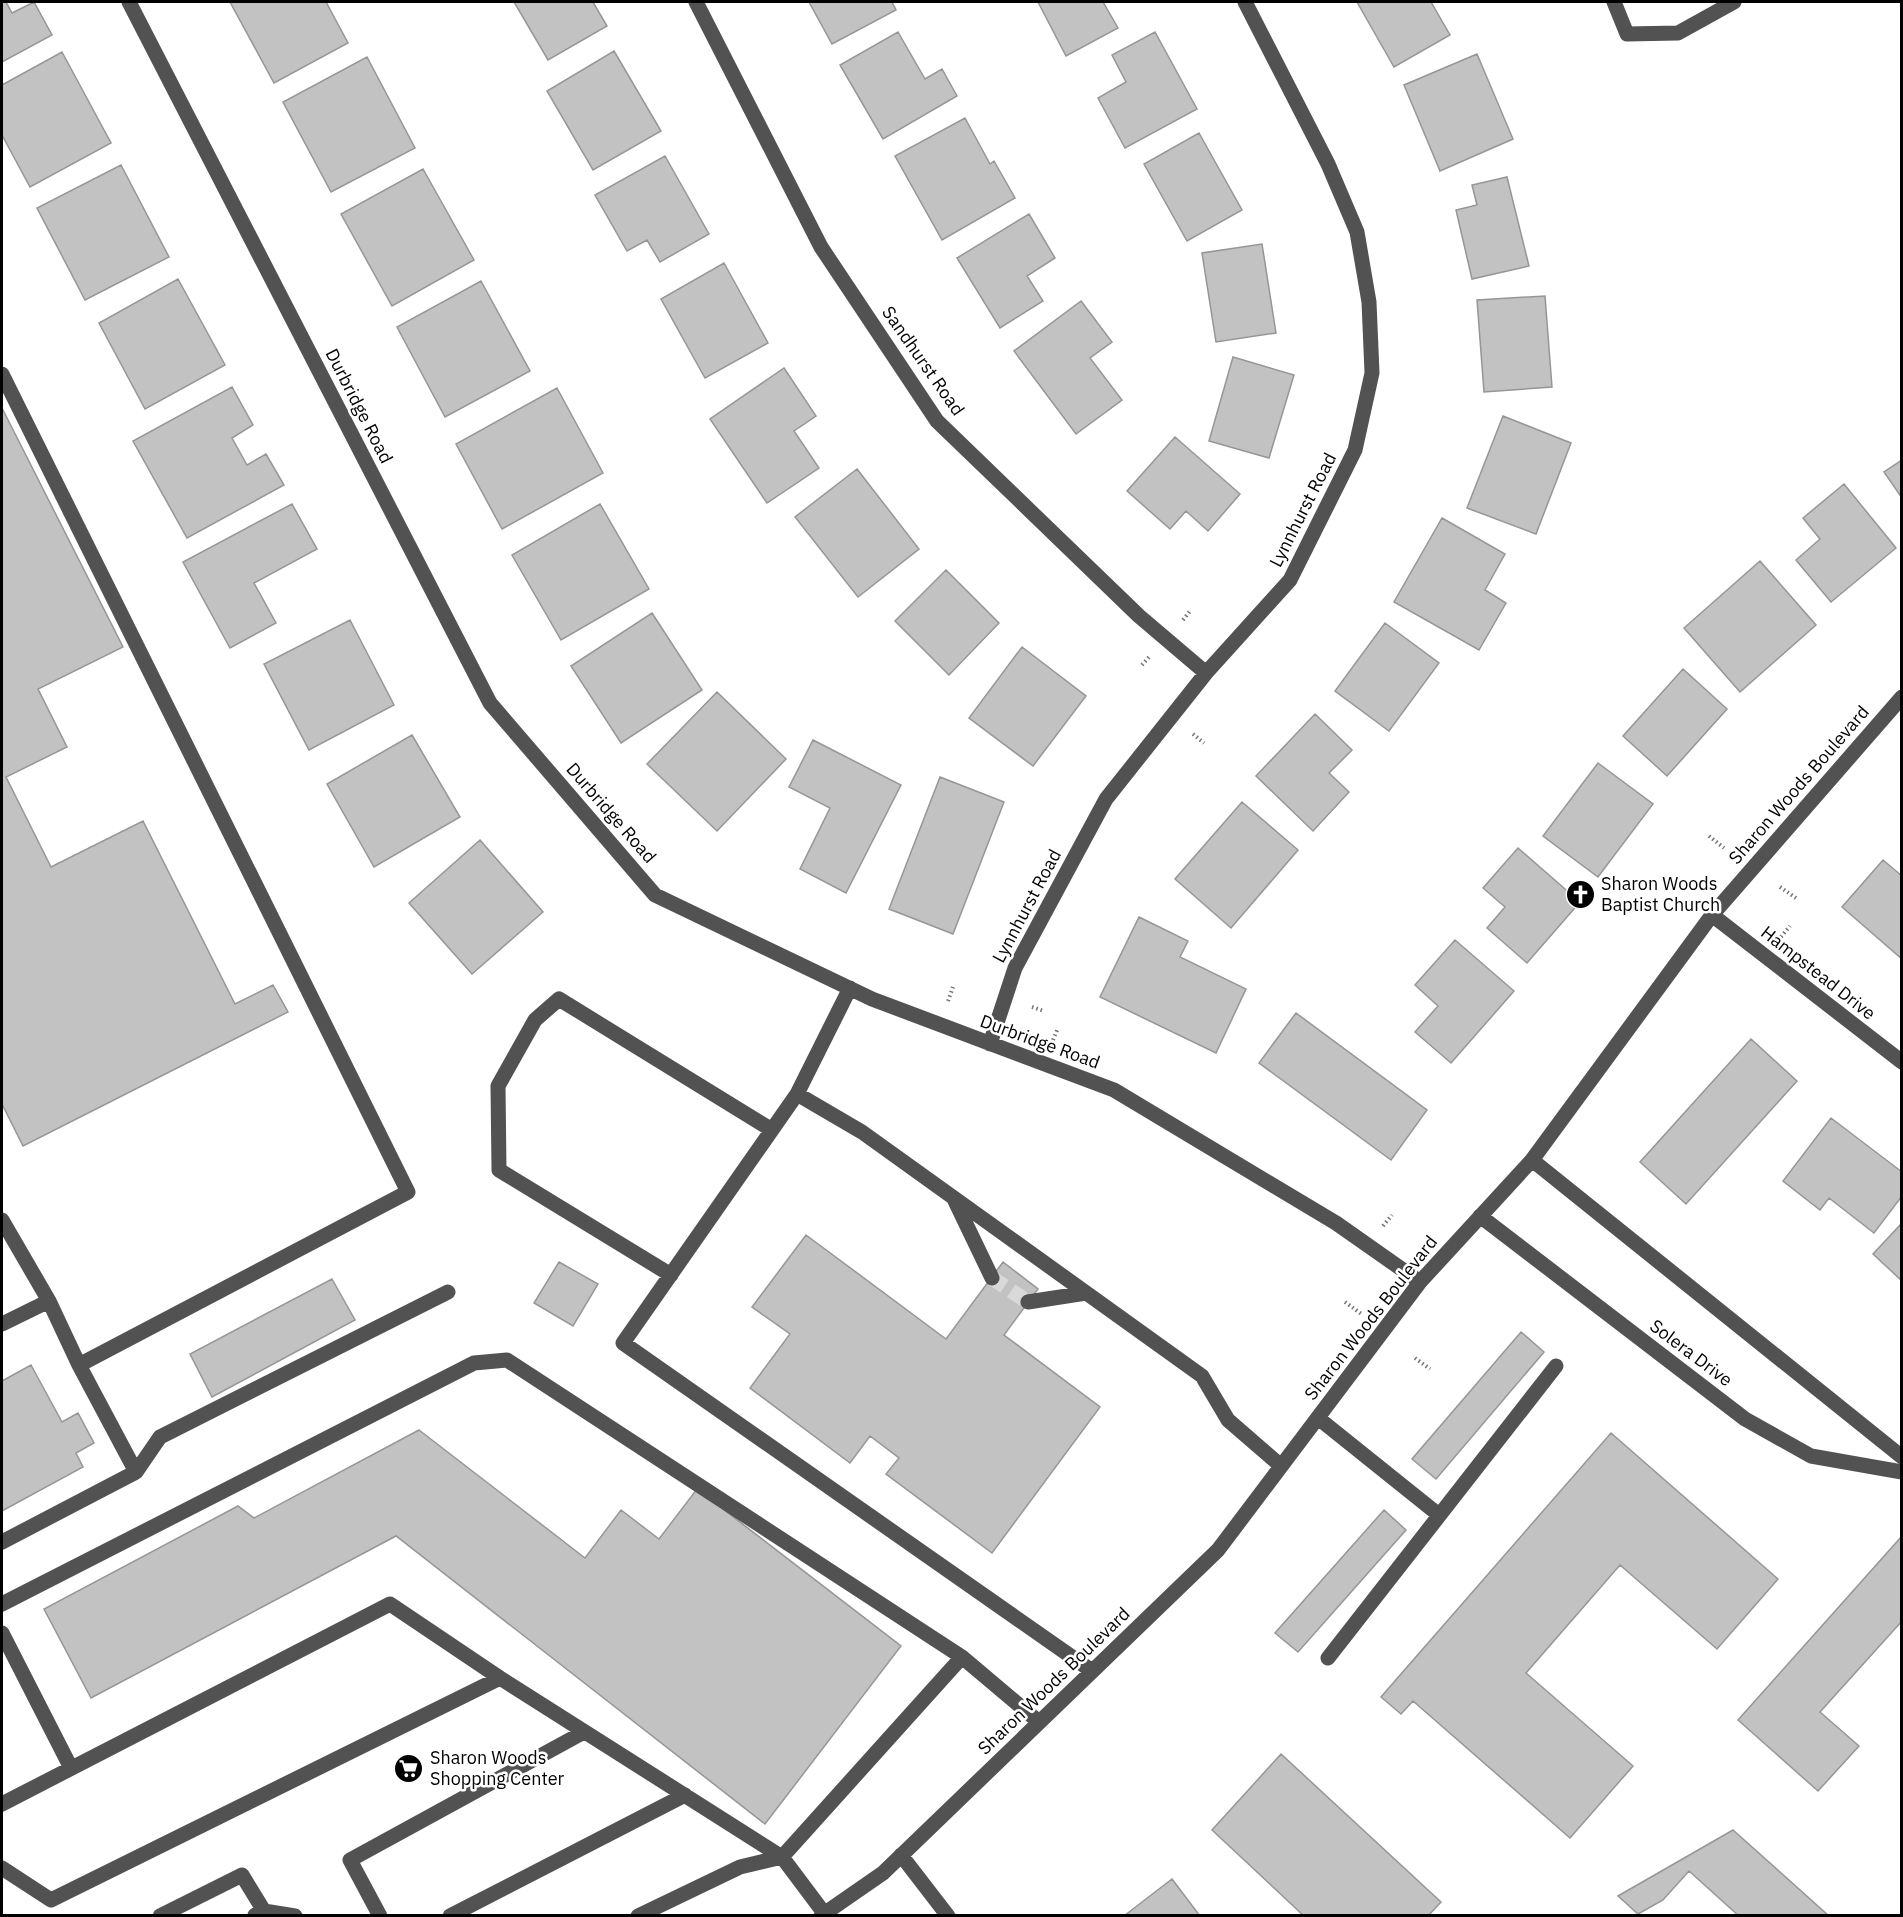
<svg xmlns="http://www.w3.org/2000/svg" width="1903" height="1917" viewBox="0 0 1903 1917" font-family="'IBM Plex Sans',sans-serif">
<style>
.building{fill:#c2c2c2;stroke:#969696;stroke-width:1.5}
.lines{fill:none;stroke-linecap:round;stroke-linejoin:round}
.minor-tunnel{stroke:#d9d9d9;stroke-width:15;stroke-dasharray:15 8;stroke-linecap:butt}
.path{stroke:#747474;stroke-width:4;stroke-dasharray:1.5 3;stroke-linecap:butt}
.minor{stroke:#525252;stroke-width:15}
.labels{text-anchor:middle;stroke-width:5;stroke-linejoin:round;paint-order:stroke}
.street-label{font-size:18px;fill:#000;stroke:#fff}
.poi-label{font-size:18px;fill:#000;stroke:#fff;text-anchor:start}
</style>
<rect width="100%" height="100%" fill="#fff"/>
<!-- building -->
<path class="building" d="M2,2H6L12,13L34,2L52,35L2,62Z
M230,2H326L348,43L274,83Z
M514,2H593L607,26L548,60Z
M809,2H892L896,10L832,44Z
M1038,2H1103L1118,28L1066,56Z
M1357,2H1431L1450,35L1394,67Z
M898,32L925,79L942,69L957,96L883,139L840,65Z
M1155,32L1197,109L1125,148L1098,98L1126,82L1112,55Z
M614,51L661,131L593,170L547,91Z
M62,52L111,143L30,187L2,135V85Z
M1477,54L1513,139L1440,171L1404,85Z
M367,57L415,148L331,192L283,102Z
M965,118L990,164L994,161L1015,198L942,240L895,156Z
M1199,133L1242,210L1187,241L1144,164Z
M665,156L709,234L660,262L647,240L627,251L595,195Z
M121,165L169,257L85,300L37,208Z
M423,169L474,260L392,306L341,214Z
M1507,177L1529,266L1472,279L1456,210L1477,205L1472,185Z
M1029,214L1055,258L1027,276L1043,301L1000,328L957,258Z
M1262,244L1276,333L1216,342L1202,253Z
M724,263L768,343L705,378L661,299Z
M178,279L225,365L145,409L99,323Z
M481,281L530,371L445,417L397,327Z
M1545,296L1552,387L1484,392L1477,300Z
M1081,301L1112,342L1090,358L1122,400L1076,434L1014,351Z
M1233,357L1294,375L1269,458L1209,441Z
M784,368L816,416L794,431L819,468L767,503L710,419Z
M232,387L253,425L232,438L247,465L266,454L284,485L187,538L133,441Z
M557,388L603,473L502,529L456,444Z
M2,408L123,647L38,689L67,747L6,777L51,867L143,821L235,1004L273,985L288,1012L23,1146L2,1104Z
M1503,416L1571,443L1536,534L1467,508Z
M1175,437L1240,494L1208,531L1186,511L1170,529L1127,491Z
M1902,460V498L1884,472Z
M857,469L919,549L858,597L795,517Z
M1844,484L1896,548L1831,602L1796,560L1820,539L1803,518Z
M292,504L317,549L254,583L276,623L230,648L183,562Z
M600,504L649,589L561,640L512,555Z
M1442,518L1505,554L1485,590L1506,603L1479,650L1394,602Z
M1760,561L1816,625L1740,692L1684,628Z
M946,570L999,623L949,675L895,621Z
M652,613L702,690L621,743L571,666Z
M350,620L394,705L309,750L264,664Z
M1385,623L1439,663L1389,731L1335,691Z
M1022,647L1086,696L1033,766L969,718Z
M1683,669L1727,709L1667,776L1623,736Z
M717,692L786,759L717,831L647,764Z
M1315,714L1352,750L1329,773L1349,792L1313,831L1256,776Z
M412,735L460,817L374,867L327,784Z
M813,740L901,785L846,893L800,869L830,808L789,787Z
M1598,763L1653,804L1598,877L1543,836Z
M940,777L1004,802L953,934L889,909Z
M1242,802L1298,850L1231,928L1175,879Z
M480,840L543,912L472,974L409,903Z
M1518,848L1580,902L1527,963L1487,928L1505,907L1483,888Z
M1883,860L1902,876V959L1842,907Z
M1139,917L1188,941L1180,957L1246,989L1216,1053L1100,997Z
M1455,940L1514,991L1451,1063L1415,1032L1438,1006L1415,985Z
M1296,1013L1427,1110L1391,1160L1259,1063Z
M1751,1039L1797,1081L1686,1204L1640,1162Z
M1831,1118L1902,1172V1196L1874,1233L1829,1198L1820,1210L1783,1181Z
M1902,1223V1281L1873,1254Z
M806,1235L946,1339L1003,1262L1038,1289L1004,1335L1100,1407L992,1553L886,1474L899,1458L870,1436L850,1463L750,1388L790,1334L752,1307Z
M559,1262L598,1284L573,1326L534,1303Z
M332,1279L355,1320L212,1397L190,1354Z
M1521,1332L1544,1352L1436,1479L1412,1459Z
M31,1365L62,1422L78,1413L94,1443L76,1453L83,1467L2,1511V1381Z
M419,1430L585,1558L621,1510L659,1539L697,1489L901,1646L765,1824L396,1536L91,1698L44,1609L238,1506L254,1518Z
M1611,1433L1778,1579L1717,1649L1620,1565L1526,1673L1633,1766L1570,1838L1413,1701L1401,1714L1381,1697Z
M1384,1510L1406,1530L1298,1652L1275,1633Z
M1902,1536V1621L1820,1712L1859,1746L1818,1791L1738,1720Z
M1281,1754L1441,1902L1428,1916H1304L1212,1830Z
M1733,1830L1829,1916H1739L1689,1871L1663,1900L1638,1914L1618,1896Z
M1172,1879L1200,1916H1124Z"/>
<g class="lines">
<!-- minor-tunnel -->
<path class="minor-tunnel" d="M992,1278L1028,1302"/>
<!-- path -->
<path class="path" d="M1183,620L1190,611
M1142,665L1149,657
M1193,734L1204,743
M1709,836L1724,848
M1780,887L1796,898
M1781,937L1790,926
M948,1001L953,987
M1032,1007L1044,1011
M1053,1040L1058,1028
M1383,1226L1392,1215
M1345,1302L1363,1315
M1415,1358L1430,1369"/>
<!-- minor -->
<path class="minor" d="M129,2L490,703L655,895L872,999L1114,1090L1336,1223L1420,1282
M696,2L821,247L937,421L1139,616L1206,673
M1614,2L1627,34L1678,33L1734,2
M2,374L408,1192L79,1365L136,1472L2,1542
M1712,915L1902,1062
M850,988L797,1094L623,1343L1092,1671
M990,1044L1015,968L1106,799L1206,673L1290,580L1355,450L1372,373L1369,302L1357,232L1328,164L1245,2
M797,1094L862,1132L1202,1376L1228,1420L1281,1466
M1532,1160L1902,1457
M955,1201L992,1278
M1480,1216L1745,1419L1811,1456L1902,1472
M2,1220L49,1301L79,1365
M671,1275L499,1170L498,1086L535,1020L559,999L772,1130
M1028,1302L1086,1293
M2,1324L49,1301
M1318,1418L1439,1515
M136,1472L160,1437L448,1292
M2,1604L474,1363L507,1360L962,1657L1039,1722
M2,1633L71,1768
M1328,1658L1556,1366
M2,1804L390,1604L500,1678L782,1857L824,1913
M901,1855L948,1916
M2,1868L51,1900L500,1678
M255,1915L264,1911L295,1916
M160,1916L242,1875L264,1911
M380,1916L350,1860L584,1732
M450,1916L685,1795
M638,1916L740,1867L782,1857L962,1657
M821,1916L883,1873L1218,1550L1420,1282L1532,1160L1712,915L1902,697"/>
</g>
<!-- icons -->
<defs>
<symbol id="church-disc" viewBox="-11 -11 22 22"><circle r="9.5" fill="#000" stroke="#fff"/><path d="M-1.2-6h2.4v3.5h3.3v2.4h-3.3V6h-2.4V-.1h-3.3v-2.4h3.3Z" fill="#fff"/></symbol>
<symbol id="supermarket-disc" viewBox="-11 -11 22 22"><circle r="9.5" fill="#000" stroke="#fff"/><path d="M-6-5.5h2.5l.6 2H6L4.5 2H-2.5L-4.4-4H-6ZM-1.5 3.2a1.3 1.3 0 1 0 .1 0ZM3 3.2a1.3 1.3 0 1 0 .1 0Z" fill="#fff"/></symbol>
</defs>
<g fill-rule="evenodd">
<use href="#church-disc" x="1564" y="878" width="33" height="33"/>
<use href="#supermarket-disc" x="392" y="1752" width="33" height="33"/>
</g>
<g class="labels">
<!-- street labels -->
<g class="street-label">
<text transform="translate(923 361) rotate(55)" y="6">Sandhurst Road</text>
<text transform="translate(359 406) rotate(63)" y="6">Durbridge Road</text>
<text transform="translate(1303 510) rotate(-63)" y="6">Lynnhurst Road</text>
<text transform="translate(1799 785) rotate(-49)" y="6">Sharon Woods Boulevard</text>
<text transform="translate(611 813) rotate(49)" y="6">Durbridge Road</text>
<text transform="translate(1027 906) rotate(-62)" y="6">Lynnhurst Road</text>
<text transform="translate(1818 973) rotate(38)" y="6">Hampstead Drive</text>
<text transform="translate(1040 1042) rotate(20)" y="6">Durbridge Road</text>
<text transform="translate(1371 1318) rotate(-52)" y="6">Sharon Woods Boulevard</text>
<text transform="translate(1691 1353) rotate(37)" y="6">Solera Drive</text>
<text transform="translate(1054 1681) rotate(-44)" y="6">Sharon Woods Boulevard</text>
</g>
<!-- poi labels -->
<g class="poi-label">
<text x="1601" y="890">Sharon Woods<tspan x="1601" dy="21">Baptist Church</tspan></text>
<text x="430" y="1764">Sharon Woods<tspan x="430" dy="21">Shopping Center</tspan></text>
</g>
</g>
<!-- border -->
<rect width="1903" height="1917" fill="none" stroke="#000000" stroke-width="6"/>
</svg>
